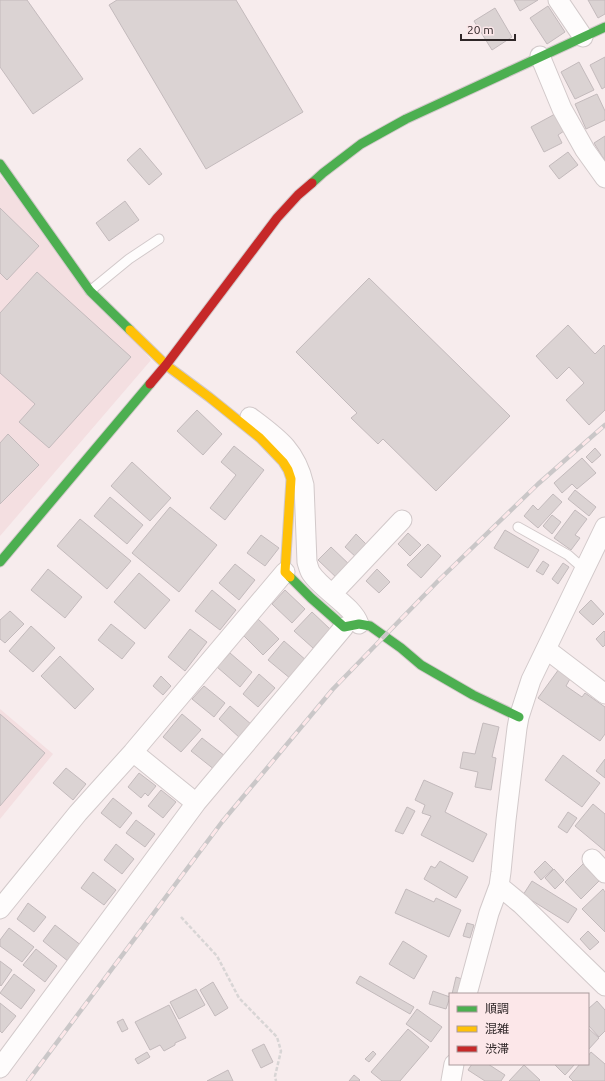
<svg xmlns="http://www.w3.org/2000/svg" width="605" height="1081" viewBox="0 0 605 1081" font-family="Ubuntu,'Noto Sans JP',sans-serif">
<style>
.built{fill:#f4dfe1}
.building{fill:#dbd3d3;stroke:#c3babc}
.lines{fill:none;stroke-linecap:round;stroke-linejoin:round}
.lane-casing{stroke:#d2c9ca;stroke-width:11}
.street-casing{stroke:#d2c9ca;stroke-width:21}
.fast-casing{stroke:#d2c9ca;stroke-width:11}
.slow-casing{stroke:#d2c9ca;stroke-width:11}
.jam-casing{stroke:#d2c9ca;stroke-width:11}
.path{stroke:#d8d5d5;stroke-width:2.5;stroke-dasharray:4 2;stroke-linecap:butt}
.lane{stroke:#fefcfc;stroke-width:9}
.street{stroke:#fefcfc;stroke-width:19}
.fast{stroke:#4caf50;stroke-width:9}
.slow{stroke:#ffc107;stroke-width:9}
.jam{stroke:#c62828;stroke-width:9}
.rail-casing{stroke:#cac7c8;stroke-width:4.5}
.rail{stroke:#fce7e9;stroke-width:3;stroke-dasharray:9;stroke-linecap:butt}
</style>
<rect width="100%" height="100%" fill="#f7eced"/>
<!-- built -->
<path class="built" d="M0,176L151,360L0,536Z
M0,709L53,754L0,819Z"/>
<!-- building -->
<path class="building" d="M0,0H27L83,79L33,114L0,67Z
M117,0H236L303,112L206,169L109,5Z
M514,0H538L520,11Z
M588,0H605V14L598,18Z
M548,6L565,32L547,44L530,18Z
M495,8L512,37L492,50L474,21Z
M605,57V87L602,89L590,65Z
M579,62L594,90L575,99L561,72Z
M597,94L605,111V120L586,129L575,104Z
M555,114L564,131L558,135L562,143L544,152L531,127Z
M605,136V161L594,143Z
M140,148L162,174L149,185L127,160Z
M568,152L578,165L559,179L549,166Z
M125,201L139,220L109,241L96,223Z
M0,208L39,246L7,280L0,273Z
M37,272L131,357L49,448L19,422L35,404L0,373V313Z
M369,278L510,416L436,491L383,439L378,444L351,418L357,413L296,352Z
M568,325L595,354L604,345L605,347V410L589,425L566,400L584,383L569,367L557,379L536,356Z
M197,410L222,434L203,455L177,431Z
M8,434L39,465L0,504V443Z
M234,446L264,470L225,520L210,508L236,475L221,462Z
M595,448L601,455L592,463L586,457Z
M582,458L596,473L577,489L572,484L562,493L554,483Z
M132,462L171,498L150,521L111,486Z
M575,490L596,507L589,516L568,499Z
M553,494L562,502L538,528L524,516L533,505L538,510Z
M110,497L143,525L127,544L94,516Z
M170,507L217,545L179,592L132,553Z
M575,510L587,519L575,535L580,538L571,550L554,538Z
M552,515L561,522L552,534L543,526Z
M80,519L131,561L107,589L57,546Z
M505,530L539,550L528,568L494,548Z
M408,533L421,545L410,556L398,544Z
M356,534L368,546L357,558L345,547Z
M261,535L279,548L265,566L247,553Z
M428,544L441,556L421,578L407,565Z
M331,547L352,567L340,581L318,560Z
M543,561L549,565L543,575L536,571Z
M563,563L569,567L558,584L552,579Z
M235,564L255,580L239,600L219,583Z
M48,569L82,597L65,618L31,590Z
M377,569L390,582L379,593L366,581Z
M139,573L170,600L145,629L114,602Z
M212,590L236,610L220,630L195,611Z
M285,590L305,609L292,623L272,604Z
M591,600L604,614L593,625L579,612Z
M10,611L24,624L5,643L0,639V620Z
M312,612L330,629L313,648L294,631Z
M258,619L279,639L263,655L243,635Z
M111,624L135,643L122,659L98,640Z
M31,626L55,648L33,672L9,651Z
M190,629L207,642L185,671L168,657Z
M604,631L605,632V645L603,647L596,639Z
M284,641L307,661L291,679L268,660Z
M230,653L252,672L240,687L217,667Z
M60,656L94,689L75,709L41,676Z
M559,669L571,677L566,686L582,697L585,693L605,707V734L600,741L538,698Z
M259,674L275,688L258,707L243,694Z
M161,676L171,686L163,695L153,686Z
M204,686L225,703L214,717L192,699Z
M230,706L252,725L240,738L219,719Z
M0,714L45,753L0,806Z
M182,714L201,730L181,752L163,737Z
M483,723L499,727L492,757L496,758L491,790L475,787L478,772L460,768L463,752L475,754Z
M202,738L225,756L215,770L191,751Z
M563,755L600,783L582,807L545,780Z
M605,759V778L596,771Z
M66,768L86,784L73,800L53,783Z
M139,773L156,786L148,796L145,793L141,798L128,787Z
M424,780L453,793L445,812L487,834L473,862L421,835L431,816L422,813L425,805L415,800Z
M161,790L176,802L163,818L148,806Z
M113,798L132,813L120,828L101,813Z
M593,804L605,814V851L575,826Z
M407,807L415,811L403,834L395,831Z
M568,812L577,818L567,833L558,827Z
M136,820L155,834L145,847L126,833Z
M116,844L134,859L122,874L104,860Z
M440,861L468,877L456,898L424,879L431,866L435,868Z
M545,861L553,869L541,880L534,872Z
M583,864L599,881L581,899L565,882Z
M554,869L564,880L555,889L545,878Z
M93,872L116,890L104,905L81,888Z
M532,881L577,909L568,923L523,895Z
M406,889L434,902L436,898L461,910L449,937L395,913Z
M603,889L605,892V932L582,909Z
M28,903L46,917L34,932L17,919Z
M467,923L474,925L470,938L463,936Z
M55,925L82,946L69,962L43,941Z
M9,928L34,947L22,962L0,946V940Z
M588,931L599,942L590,950L580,939Z
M403,941L427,956L414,979L389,964Z
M36,949L57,966L45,982L23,965Z
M0,961L12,970L1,986L0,985Z
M14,974L35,990L21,1009L0,993Z
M360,976L414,1007L410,1014L356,983Z
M456,977L462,979L458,994H452Z
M213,982L228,1008L215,1016L200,990Z
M196,989L205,1005L179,1019L170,1002Z
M433,991L450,997L446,1009L429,1004Z
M597,1001L605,1010V1031L599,1037L588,1025V1009Z
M0,1003L16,1016L2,1033L0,1031Z
M169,1005L186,1038L175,1043V1045L164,1051L160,1045L150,1050L135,1022Z
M417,1009L442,1027L431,1042L406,1024Z
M123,1019L128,1029L122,1032L117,1022Z
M588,1028L599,1038L588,1050Z
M408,1029L429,1047L400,1081H382L371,1072Z
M264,1044L273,1062L261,1068L252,1050Z
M373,1051L376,1054L369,1062L365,1059Z
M147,1052L150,1057L138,1064L135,1059Z
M591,1052L605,1064V1081H573L569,1077L580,1064H588V1056Z
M472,1064H488L505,1075L501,1081H485L468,1070Z
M554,1064H575L565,1075Z
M524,1065L540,1080L539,1081H509Z
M228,1070L233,1081H207Z
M354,1075L360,1080L359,1081H349Z"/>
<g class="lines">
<defs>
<path id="lane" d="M90,291L129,259L159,239
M518,527L568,555L584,569"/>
<path id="street" d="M558,0L583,37
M540,56L562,109L585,150L605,178
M250,417C278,438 296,450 304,485L307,562C308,565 309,570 311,573C322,590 353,606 359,624
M285,572L133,752L196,803L344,627
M332,594L402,520
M546,649L605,694
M592,859L605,873
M499,886L521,904L605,986
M0,909L78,813L133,752
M467,994L489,913L499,886L501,872L506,820L517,728L519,717L531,680L605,527
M0,1068L196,803
M451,1081L454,1064"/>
<path id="fast" d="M0,164L90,291L130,330
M312,183L323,173L361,144L406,119L605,27
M0,562L150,384
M290,577L311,598L344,627L359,624L370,626L401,648L421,665L473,695L519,717"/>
<path id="slow" d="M130,330L166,365L209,397L260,438L283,462L288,470L291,479L285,572L290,577"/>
<path id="jam" d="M150,384L166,365L277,218L298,195L312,183"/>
</defs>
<!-- lane casing -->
<use href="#lane" class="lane-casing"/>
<!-- street casing -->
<use href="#street" class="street-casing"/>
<!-- fast casing -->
<use href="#fast" class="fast-casing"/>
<!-- slow casing -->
<use href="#slow" class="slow-casing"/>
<!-- jam casing -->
<use href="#jam" class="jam-casing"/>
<!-- path -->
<path class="path" d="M181,917L217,956L239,998L277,1037L281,1051L275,1076L276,1081"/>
<!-- lane -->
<use href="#lane" class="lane"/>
<!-- street -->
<use href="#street" class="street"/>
<!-- fast -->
<use href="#fast" class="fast"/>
<!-- slow -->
<use href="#slow" class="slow"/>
<!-- jam -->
<use href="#jam" class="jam"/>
<defs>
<path id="rail" d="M28,1081L222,822L333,689L439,580L538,484L605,425"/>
</defs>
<!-- rail casing -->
<use href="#rail" class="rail-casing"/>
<!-- rail -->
<use href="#rail" class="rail"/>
</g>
<!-- legend -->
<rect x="449" y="993" width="140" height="72" fill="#fce7e9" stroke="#aa9a9c"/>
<rect x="457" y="1006" width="20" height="6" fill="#4caf50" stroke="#aa9a9c"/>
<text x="485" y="1013" font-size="12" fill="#2f2728">順調</text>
<rect x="457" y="1026" width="20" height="6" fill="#ffc107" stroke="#aa9a9c"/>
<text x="485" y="1033" font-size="12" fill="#2f2728">混雑</text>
<rect x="457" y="1046" width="20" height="6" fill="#c62828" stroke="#aa9a9c"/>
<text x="485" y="1053" font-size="12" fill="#2f2728">渋滞</text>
<!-- scale -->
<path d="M461 34v6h54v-6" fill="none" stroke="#2f2728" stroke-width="2"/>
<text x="467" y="34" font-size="12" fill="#2f2728" stroke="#fce7e9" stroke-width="3" paint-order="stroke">20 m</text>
</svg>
